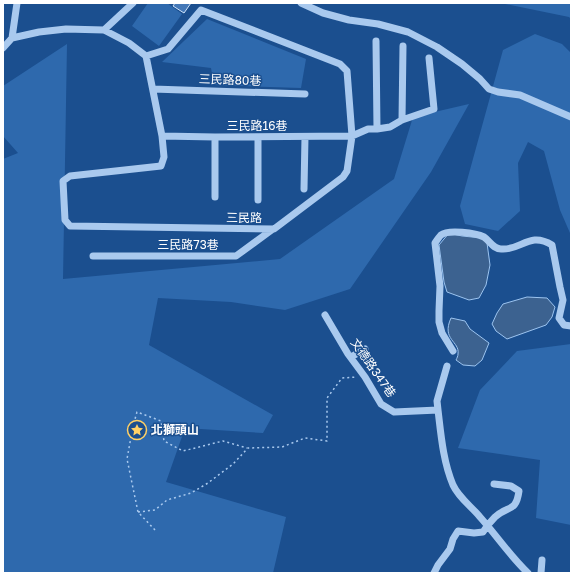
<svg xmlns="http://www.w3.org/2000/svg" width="574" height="576" viewBox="0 0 574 576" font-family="'Golos Text','Noto Sans TC',sans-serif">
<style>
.green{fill:#2e69ad}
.water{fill:#3c6290;stroke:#9cc4f0}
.building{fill:#4478b7;stroke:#cfe3fa}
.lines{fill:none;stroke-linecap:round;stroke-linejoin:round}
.path{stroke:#a9c9ee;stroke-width:1.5;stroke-dasharray:2 3;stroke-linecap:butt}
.minor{stroke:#a9c9ee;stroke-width:7}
.labels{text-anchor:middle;stroke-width:3;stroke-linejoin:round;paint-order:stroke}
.street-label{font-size:12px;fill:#fff;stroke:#1b4f8f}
.poi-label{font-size:12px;font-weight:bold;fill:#fff;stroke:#1b4f8f;text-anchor:start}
</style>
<rect width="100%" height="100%" fill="#1b4f8f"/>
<!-- green -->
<path class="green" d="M148,3H167L182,14L159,46L132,26Z
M500,3H571V19L569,17Z
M207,19L306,59L301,88L214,85L211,68L162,62Z
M535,34L562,44L571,53V234L570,233L560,210L544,151L528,142L518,163L520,211L498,231L465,224L460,206L503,50Z
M67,44L63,279L280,259L394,179L413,117L469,104L431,172L350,289L285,310L231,302L158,298L149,345L273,415L263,433L185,428L166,482L286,517L273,573H3V159L18,153L3,136V86Z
M571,344V525L536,518L540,460L458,448L480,390L517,351Z"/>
<!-- water -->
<path class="water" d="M449,233L462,236L482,238L487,243L490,265L486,285L479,298L469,300L447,292L444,282L439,245Z
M527,297L547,298L555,307L552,317L546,325L507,339L496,331L492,324L497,313L503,304Z
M451,318L465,321L470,329L489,343L482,360L475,366L463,365L456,360C457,358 458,356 458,354C460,341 441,340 451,318Z"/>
<!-- building -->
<path class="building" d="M175,3H191L184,13L173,6Z"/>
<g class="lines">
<!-- path -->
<path class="path" d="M138,512L155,510L167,500L191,493L208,483L233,464L248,448L282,447L305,438L327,441V398L342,378L357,377
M155,530L138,512L127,459L133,426L137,412L161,421L164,441L183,451L223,441L247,448"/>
<!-- minor -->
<path class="minor" d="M301,3L323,13L349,20L378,24L408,32L437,47L462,64L480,79L489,89L498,92L520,95L571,117
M104,30L133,3
M12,38L17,3
M376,41L377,129
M3,48L12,38L39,32L66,29L104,30L129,43L146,56L168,49L201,10L340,64L347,71L352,136L347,171L343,177L274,229L70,226L65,220L63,181L70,176L161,166L164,157L162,136L146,56
M153,89L305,94
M402,120L403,46
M162,136L215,137L352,136L368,129H377L390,127L402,120L434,109L429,58
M215,137V197
M258,137V200
M304,189L305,137
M93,256H236L273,229
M325,315L348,354L365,377L381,404L394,412L438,410C441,435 443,461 453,485C459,498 471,506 480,517C497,536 510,556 528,573
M453,351L442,333L439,322V311L440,286L435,243C437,240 439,237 441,235C448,229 476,233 484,237C490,241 493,249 501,249C521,251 529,231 552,245L560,287L563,300L559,318L564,325L571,326
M351,357L365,349
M438,410L437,401L447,366
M434,573L438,565L450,549L453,539L458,531L474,533L483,532C486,527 490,522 495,517C508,505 516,513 519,491L511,486L494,484
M541,573L542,560"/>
</g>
<!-- icons -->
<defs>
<symbol id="sight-ring" viewBox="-11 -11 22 22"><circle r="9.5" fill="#1b4f8f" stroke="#ffd166" stroke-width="1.5"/><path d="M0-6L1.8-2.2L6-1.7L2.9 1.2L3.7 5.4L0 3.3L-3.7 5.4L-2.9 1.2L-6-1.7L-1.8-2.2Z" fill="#ffd166"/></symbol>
</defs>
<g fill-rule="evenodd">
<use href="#sight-ring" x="126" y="419" width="22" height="22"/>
</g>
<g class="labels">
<!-- street labels -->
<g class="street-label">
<text transform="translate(230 80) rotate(2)" y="4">三民路80巷</text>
<text x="257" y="130">三民路16巷</text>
<text transform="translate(244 218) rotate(1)" y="4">三民路</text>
<text x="188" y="249">三民路73巷</text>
<text transform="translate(373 368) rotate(55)" y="4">文德路347巷</text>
</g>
<!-- poi labels -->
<g class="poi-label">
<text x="151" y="434">北獅頭山</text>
</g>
</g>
<!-- border -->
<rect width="574" height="576" fill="none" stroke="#ffffff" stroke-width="8"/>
</svg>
